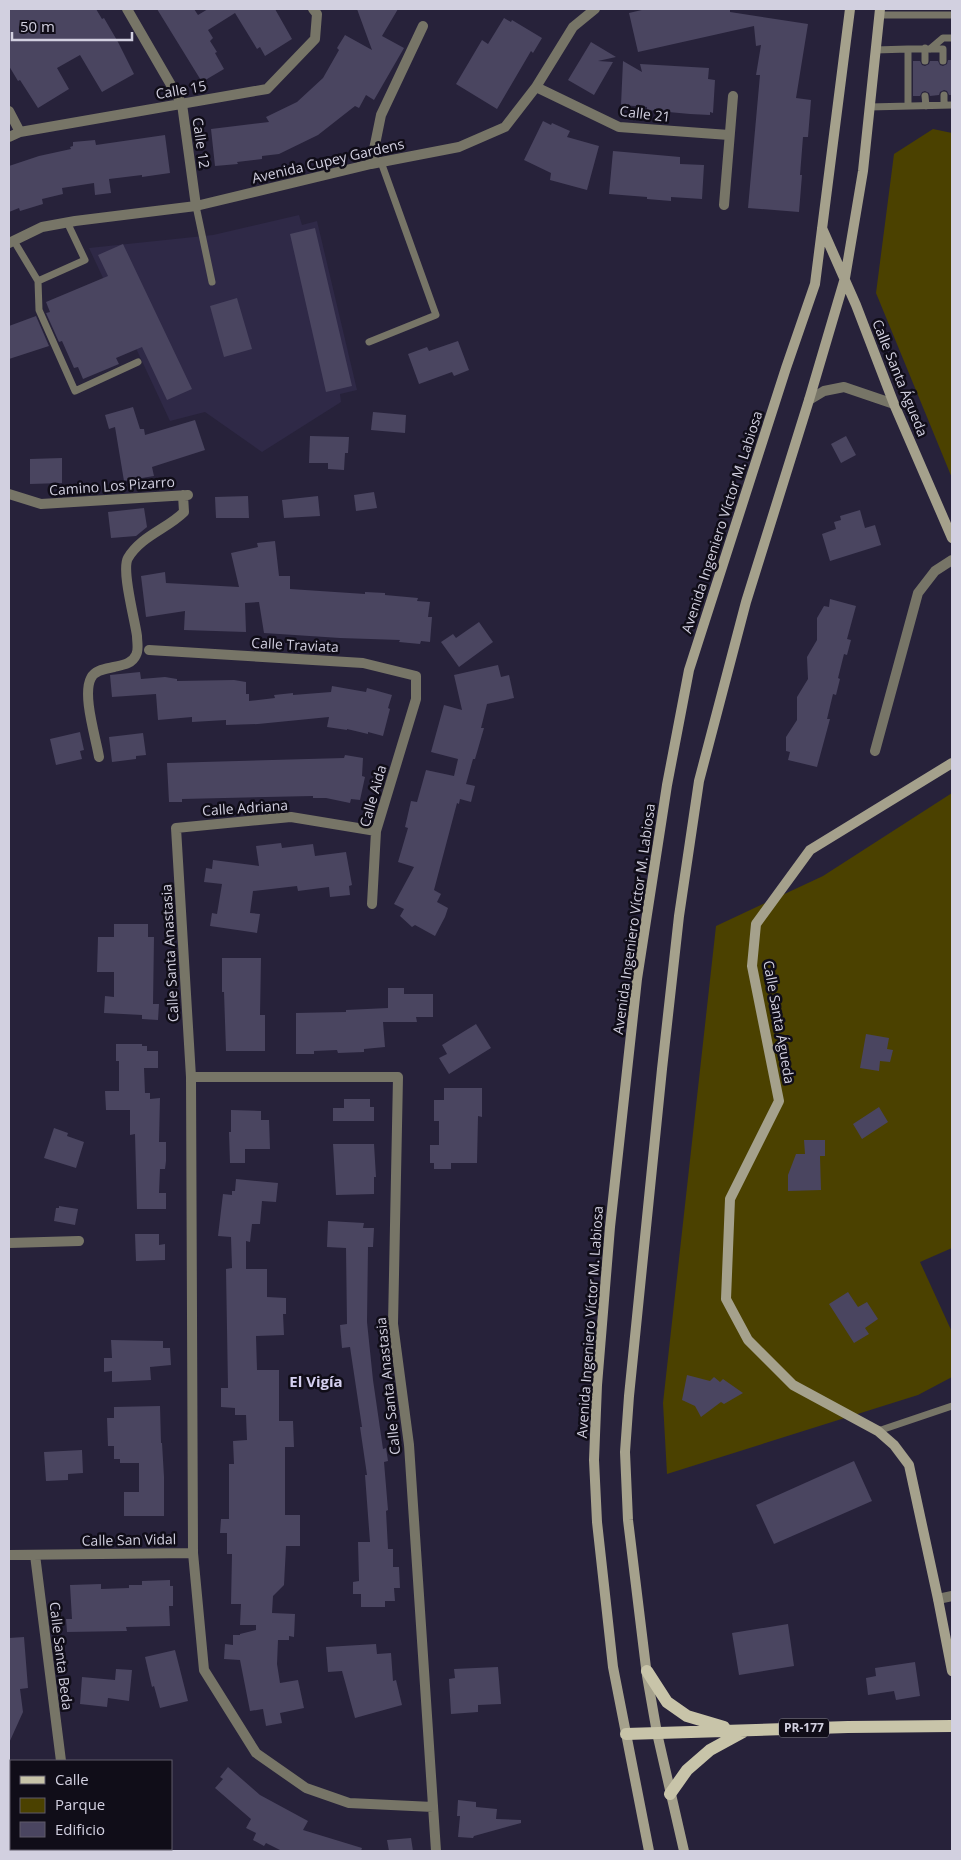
<svg xmlns="http://www.w3.org/2000/svg" width="961" height="1860" viewBox="0 0 961 1860" font-family="'Open Sans',sans-serif">
<style>
.built{fill:#2f2947}
.green{fill:#4b4100}
.building{fill:#4a4560}
.lines{fill:none;stroke-linecap:round;stroke-linejoin:round}
.lane{stroke:#777567;stroke-width:7}
.street{stroke:#777567;stroke-width:10}
.secondary{stroke:#a5a18c;stroke-width:10}
.primary{stroke:#c8c4a9;stroke-width:12}
.labels{text-anchor:middle;stroke-width:5;stroke-linejoin:round;paint-order:stroke}
.shield{fill:#100d18;stroke:#9896a4;stroke-width:1}
.shield-label{font-size:12px;font-weight:bold;fill:#d2d0e0}
.street-label{font-size:14px;fill:#d2d0e0;stroke:#100d18}
.neighbourhood-label{font-size:15px;font-weight:bold;fill:#d5d0f0;stroke:#100d18}
</style>
<rect width="100%" height="100%" fill="#27223a"/>
<!-- built -->
<path class="built" d="M299,215L302,225L317,221L357,390L340,394L341,402L262,452L205,412L170,421L89,248L213,235Z"/>
<!-- green -->
<path class="green" d="M933,129L952,133V478L876,293L894,154Z
M952,793V1248L920,1262L952,1332V1377L918,1395L667,1474L663,1403L716,926L823,876Z"/>
<!-- building -->
<path class="building" d="M9,9H96L102,19L104,18L118,42L134,74L102,92L80,55L57,68L69,89L38,108L20,80L18,81L9,66Z
M157,9H194L198,15L208,9H275L292,39L265,56L260,47L257,49L235,13L208,30L213,38L210,41L217,52L215,53L224,69L202,82Z
M357,9H398L382,36L404,48L374,100L366,95L359,108L355,106L318,135L279,154L262,156V159L237,162L238,164L215,166L211,129L269,122L266,117L297,102L323,78L339,50L337,48L345,35L372,50Z
M646,9H730V12L808,24L796,98L811,100L808,137H803L800,175H802L799,212L748,208L760,75H756L761,45L756,46L754,26L638,52L629,13Z
M504,18L511,22L512,20L542,38L533,53L531,51L497,109L456,84L482,40L488,44Z
M591,42L616,57L598,61L613,62L594,95L568,80Z
M948,60H952V95H949L947,91L944,90L940,92L939,95L930,96L929,93L925,91L922,92L920,96H913V61H920L922,65L925,66L929,64L930,61H938L940,65L943,66L947,64Z
M623,61L642,72L640,64L709,68L708,79L715,80L713,113L710,112V115L690,114L647,110V107L621,105Z
M543,121L551,125L552,123L570,131L567,137L599,146L587,190L550,180L551,173L524,160Z
M165,135L170,173L142,177V175L109,179L111,193L95,195L94,183L62,188L63,194L42,199L43,204L20,211L19,208L9,212V166L39,156L71,149L70,147L73,146V142L95,140L96,145Z
M613,151L680,157V164L704,165L702,199L671,197V201L647,199V197L609,194Z
M315,228L352,386L326,392L290,234Z
M123,244L192,389L167,400L142,347L116,358L119,364L83,379L78,367L74,368L62,341L59,342L46,313L50,312L46,302L108,276L98,255Z
M237,298L252,349L224,357L210,306Z
M36,316L49,346L9,359V326Z
M458,341L469,370L454,376L452,372L419,384L408,354L427,347L429,351Z
M133,407L140,429H144L145,435L195,420L205,450L152,467L154,476L124,481L115,427L109,429L105,415Z
M373,412L406,415L405,433L371,430Z
M310,436L349,437L348,453H345L344,470L328,469V463H309Z
M846,436L856,455L841,463L831,444Z
M62,458V483L30,484V459Z
M374,492L377,508L356,511L354,495Z
M248,496L249,518H216L215,497Z
M318,496L320,516L284,518L282,500Z
M144,508L147,527L136,536L111,538L108,512Z
M860,510L865,528L875,525L881,545L830,561L822,534L836,529L834,522L841,520L840,516Z
M275,541L279,576H290V589L365,594V592L385,593V595L418,598L417,601L430,602L428,617H432L430,642L421,641L420,644L399,642L400,640L340,638L264,633L259,602L245,603L246,632L184,630L185,611L146,617L141,576L165,572L166,583L239,587L231,553L258,547L257,543Z
M830,599L856,606L847,639L851,640L847,655L844,654L838,678L840,679L836,695L833,694L827,719H830L817,767L788,760L790,752L786,751V737L797,720V697L808,679L807,657L817,640V618L824,606L829,607Z
M479,622L493,642L459,667L441,642L453,634L456,638Z
M498,665L501,677L509,675L514,698L487,704L481,728H484L475,759H473L466,784L475,786L471,802L460,799L459,804L457,803L434,890L441,894L437,902L448,908L445,917L435,936L415,925L412,927L400,916L404,909L394,904L414,867L398,862L408,828L405,827L411,801L417,802L426,770L454,776L458,759L431,752L444,705L462,710L454,675Z
M140,672L141,679L165,677L177,679V681L234,680L246,682V694H249V701L275,698L274,695L293,693V695L331,692L332,686L366,692L367,688L392,695L388,708L390,709L383,736L368,732V734L347,729V730L327,727L329,717L258,724L226,725V720L192,722V717L158,720L156,694L112,697L110,675Z
M80,732L84,750L80,751L82,759L56,765L50,739Z
M143,733L146,755L136,756V759L112,762L109,737Z
M345,755L363,758L362,776L365,777L360,800L351,799L350,803L326,798H313V796L182,799V802H169L167,763L344,758Z
M281,843L282,848L313,844L315,856L346,852L352,885L349,886L350,895L330,897L329,887L298,891L297,886L253,891L250,913L260,914L257,933L210,926L212,913L217,914L222,884L204,882L206,868L212,869L213,860L259,866L256,846Z
M114,924H148V937H154L153,1004H159L158,1020L142,1019V1015L104,1013L105,996L114,997V972H97L98,937H114Z
M222,958H261L260,1015H265V1051H226L224,992H222Z
M388,988H404V994H433V1017H416L417,1022H383L385,1047L364,1049V1052L338,1053L337,1050L314,1051V1054H296V1013L346,1012V1010L388,1008Z
M476,1024L491,1048L449,1074L439,1058L447,1054L442,1045Z
M866,1034L889,1038L887,1049L893,1050L890,1062L880,1061L879,1071L860,1068Z
M116,1044H142V1046H147V1051H158V1068H144L145,1093H150V1099L160,1098L159,1142H166V1161L165,1169H160L159,1193H166V1209H137L135,1134L130,1135V1110H106L105,1091H119V1061H116Z
M444,1088H482V1117L478,1116L477,1163H451V1169H434V1163H430V1145H439V1121H434V1100H444Z
M344,1099H370V1107H374V1121H333V1108H344Z
M879,1107L888,1122L862,1139L853,1124Z
M231,1110L261,1111V1120H269L270,1149H245V1163H230L229,1132H231Z
M54,1128L68,1133L67,1136L84,1142L76,1168L44,1158Z
M804,1140H825V1156H820L821,1190L788,1191V1175L796,1154H805Z
M333,1144H374L376,1177H374V1194L336,1195Z
M236,1179L278,1183L276,1202L262,1201L260,1224H252L250,1242L246,1241V1269H267V1297L286,1298V1314H283L284,1335L256,1336L257,1370H279V1421H293L294,1447H285V1515H300V1546H286L284,1585L273,1596L272,1613L295,1614L294,1637L289,1636V1640H278L277,1664L280,1683L298,1680L304,1708L280,1713L282,1723L266,1726L263,1709L250,1711L240,1660L224,1659L225,1644L233,1645V1635H240V1634L256,1630V1625H240L241,1604H231L232,1554H227V1533H220L221,1519H229V1464H234L233,1441L247,1440L246,1415H235V1408L221,1407V1388H228L226,1269L232,1268L231,1237L218,1236L223,1194L232,1195V1191H235Z
M59,1206L78,1209L75,1225L54,1221L56,1208H59Z
M328,1221L364,1223L363,1228H374L373,1247H368L367,1322L373,1380L383,1449L386,1448L388,1461L384,1462L388,1510L386,1511L388,1549H393V1567H399L400,1588H394L395,1601H385V1607H361V1594H353V1582L359,1581L358,1542H370L365,1475H367L360,1427H362L350,1347L342,1348L340,1325L347,1324L346,1248L327,1247Z
M135,1234H159V1245L165,1244V1260L136,1261Z
M848,1292L858,1307L867,1302L878,1319L865,1328L869,1334L854,1343L829,1304Z
M111,1340L163,1341V1348H170L171,1365L150,1367L151,1380L112,1382V1371L104,1372V1358H112Z
M687,1375L710,1381L714,1377L720,1382L723,1379L743,1393L724,1404L721,1402L701,1417L695,1406L682,1400Z
M160,1406L161,1443H162L164,1477V1516H124V1492H139V1463H120V1459H114V1446H108L107,1418H114V1407Z
M82,1450L83,1473L68,1474V1480L46,1481L44,1452Z
M854,1461L872,1501L774,1544L756,1505Z
M170,1580V1586H173V1606H169L170,1626L126,1627L127,1631L67,1632L66,1619H72L70,1585L101,1584V1589L129,1588V1585H142V1581Z
M788,1624L794,1666L739,1675L732,1633Z
M24,1637L28,1688L20,1689L23,1712L9,1743V1638Z
M376,1644L377,1654L391,1653L393,1681L396,1680L402,1705L355,1718L342,1671L328,1672L326,1647Z
M175,1650L188,1701L160,1708L154,1686L152,1687L145,1657Z
M915,1662L920,1696L896,1700L894,1691L868,1695L866,1678L876,1676L875,1668Z
M498,1667L501,1704L478,1705V1712L451,1714L449,1679L455,1678L454,1669Z
M116,1669L132,1670L129,1701L108,1698L107,1707L80,1704L82,1677L115,1680Z
M228,1767L260,1795L308,1821L303,1830L362,1848L361,1851H282L266,1843L264,1846L253,1840L256,1833L246,1828L251,1819L215,1788L223,1779L220,1777Z
M458,1800L476,1802V1807L497,1809L496,1819L521,1820V1823L474,1836L473,1838L458,1837L460,1816H457Z
M411,1838L413,1851H389L387,1840Z"/>
<g class="lines">
<!-- lane -->
<path class="lane" d="M879,15H952
M908,49H943V61
M930,49L943,38H952
M875,50L908,49V106
M925,61V48
M944,95V105
M925,96L926,106
M869,107L952,105
M196,206L212,282
M14,241L38,281L85,260L67,222
M38,281L39,310L75,391L138,362
M369,342L436,315L381,162
M878,1431L952,1406"/>
<!-- street -->
<path class="street" d="M127,9L182,104L196,206
M536,87L619,127L729,135
M9,111L20,132
M9,137L20,132L267,89L315,39L317,14L313,9
M371,164L381,115L423,26
M724,205L733,96
M9,243L42,227L75,221L196,206L371,164L459,147L505,127L536,87L573,27L595,9
M809,400L824,391L844,387L894,404
M9,494L41,504L188,495
M149,650L363,663L416,676V699L376,831L372,904
M875,751L918,593L935,571L952,560
M99,757C96,738 82,695 91,678C95,670 105,669 114,667C123,665 132,664 136,655C139,650 137,642 137,636C135,620 121,570 128,558C141,536 167,529 184,512L183,495
M376,831L291,817L176,828L191,1077L193,1553L204,1670L256,1753L306,1788L349,1803L433,1807
M191,1077H398L393,1324L409,1445L436,1851
M9,1243L79,1241
M9,1555L193,1553
M35,1555L61,1761
M938,1599L952,1596
M71,1849L72,1851"/>
<!-- secondary -->
<path class="secondary" d="M822,228L856,305L894,404L952,538
M952,763L810,850L756,924L752,966L779,1101L730,1199L726,1299L748,1340L793,1385L878,1431L894,1445L909,1465L938,1599L952,1671
M649,1851L613,1667L597,1522L594,1460L597,1385L610,1227L637,979L667,785L689,670L786,368L815,284L850,9
M684,1851L657,1733L647,1676L628,1520L625,1452L629,1396L662,1069L679,916L699,781L746,602L809,400L845,278L863,171L880,9"/>
<!-- primary -->
<path class="primary" d="M647,1671L667,1702L687,1716L724,1727
M626,1734L848,1727L952,1726
M670,1794L687,1770L710,1750L743,1732"/>
</g>
<g class="labels">
<!-- shield labels -->
<rect class="shield" x="779" y="1718.5" width="50" height="19" rx="4"/>
<g class="shield-label">
<text x="804" y="1732">PR-177</text>
</g>
<!-- street labels -->
<g class="street-label">
<text transform="translate(181 90) rotate(-10)" y="5">Calle 15</text>
<text transform="translate(645 114) rotate(7)" y="5">Calle 21</text>
<text transform="translate(201 143) rotate(82)" y="5">Calle 12</text>
<text transform="translate(328 161) rotate(-13)" y="5">Avenida Cupey Gardens</text>
<text transform="translate(900 378) rotate(68)" y="5">Calle Santa Águeda</text>
<text transform="translate(112 486) rotate(-4)" y="5">Camino Los Pizarro</text>
<text transform="translate(722 522) rotate(-72)" y="5">Avenida Ingeniero Víctor M. Labiosa</text>
<text transform="translate(295 645) rotate(3)" y="5">Calle Traviata</text>
<text transform="translate(373 796) rotate(-74)" y="5">Calle Aida</text>
<text transform="translate(245 808) rotate(-4)" y="5">Calle Adriana</text>
<text transform="translate(634 919) rotate(-82)" y="5">Avenida Ingeniero Víctor M. Labiosa</text>
<text transform="translate(170 953) rotate(-93)" y="5">Calle Santa Anastasia</text>
<text transform="translate(779 1022) rotate(80)" y="5">Calle Santa Águeda</text>
<text transform="translate(590 1322) rotate(-86)" y="5">Avenida Ingeniero Víctor M. Labiosa</text>
<text transform="translate(388 1386) rotate(-96)" y="5">Calle Santa Anastasia</text>
<text transform="translate(129 1540) rotate(-1)" y="5">Calle San Vidal</text>
<text transform="translate(61 1656) rotate(83)" y="5">Calle Santa Beda</text>
</g>
<!-- neighbourhood labels -->
<g class="neighbourhood-label">
<text x="316" y="1387">El Vigía</text>
</g>
</g>
<!-- border -->
<rect width="961" height="1860" fill="none" stroke="#d2d0e0" stroke-width="20"/>
<!-- legend -->
<rect x="10" y="1760" width="162" height="90" fill="#100d18" stroke="#5e5b68"/>
<rect x="20" y="1776" width="25" height="8" fill="#c8c4a9" stroke="#5e5b68"/>
<text x="55" y="1785" font-size="15" fill="#d2d0e0">Calle</text>
<rect x="20" y="1798" width="25" height="15" fill="#4b4100" stroke="#5e5b68"/>
<text x="55" y="1810" font-size="15" fill="#d2d0e0">Parque</text>
<rect x="20" y="1822" width="25" height="15" fill="#4a4560" stroke="#5e5b68"/>
<text x="55" y="1835" font-size="15" fill="#d2d0e0">Edificio</text>
<!-- scale -->
<path d="M12 32v8h120v-8" fill="none" stroke="#d2d0e0" stroke-width="2.5"/>
<text x="20" y="32" font-size="15" fill="#d2d0e0" stroke="#100d18" stroke-width="4" paint-order="stroke">50 m</text>
</svg>
